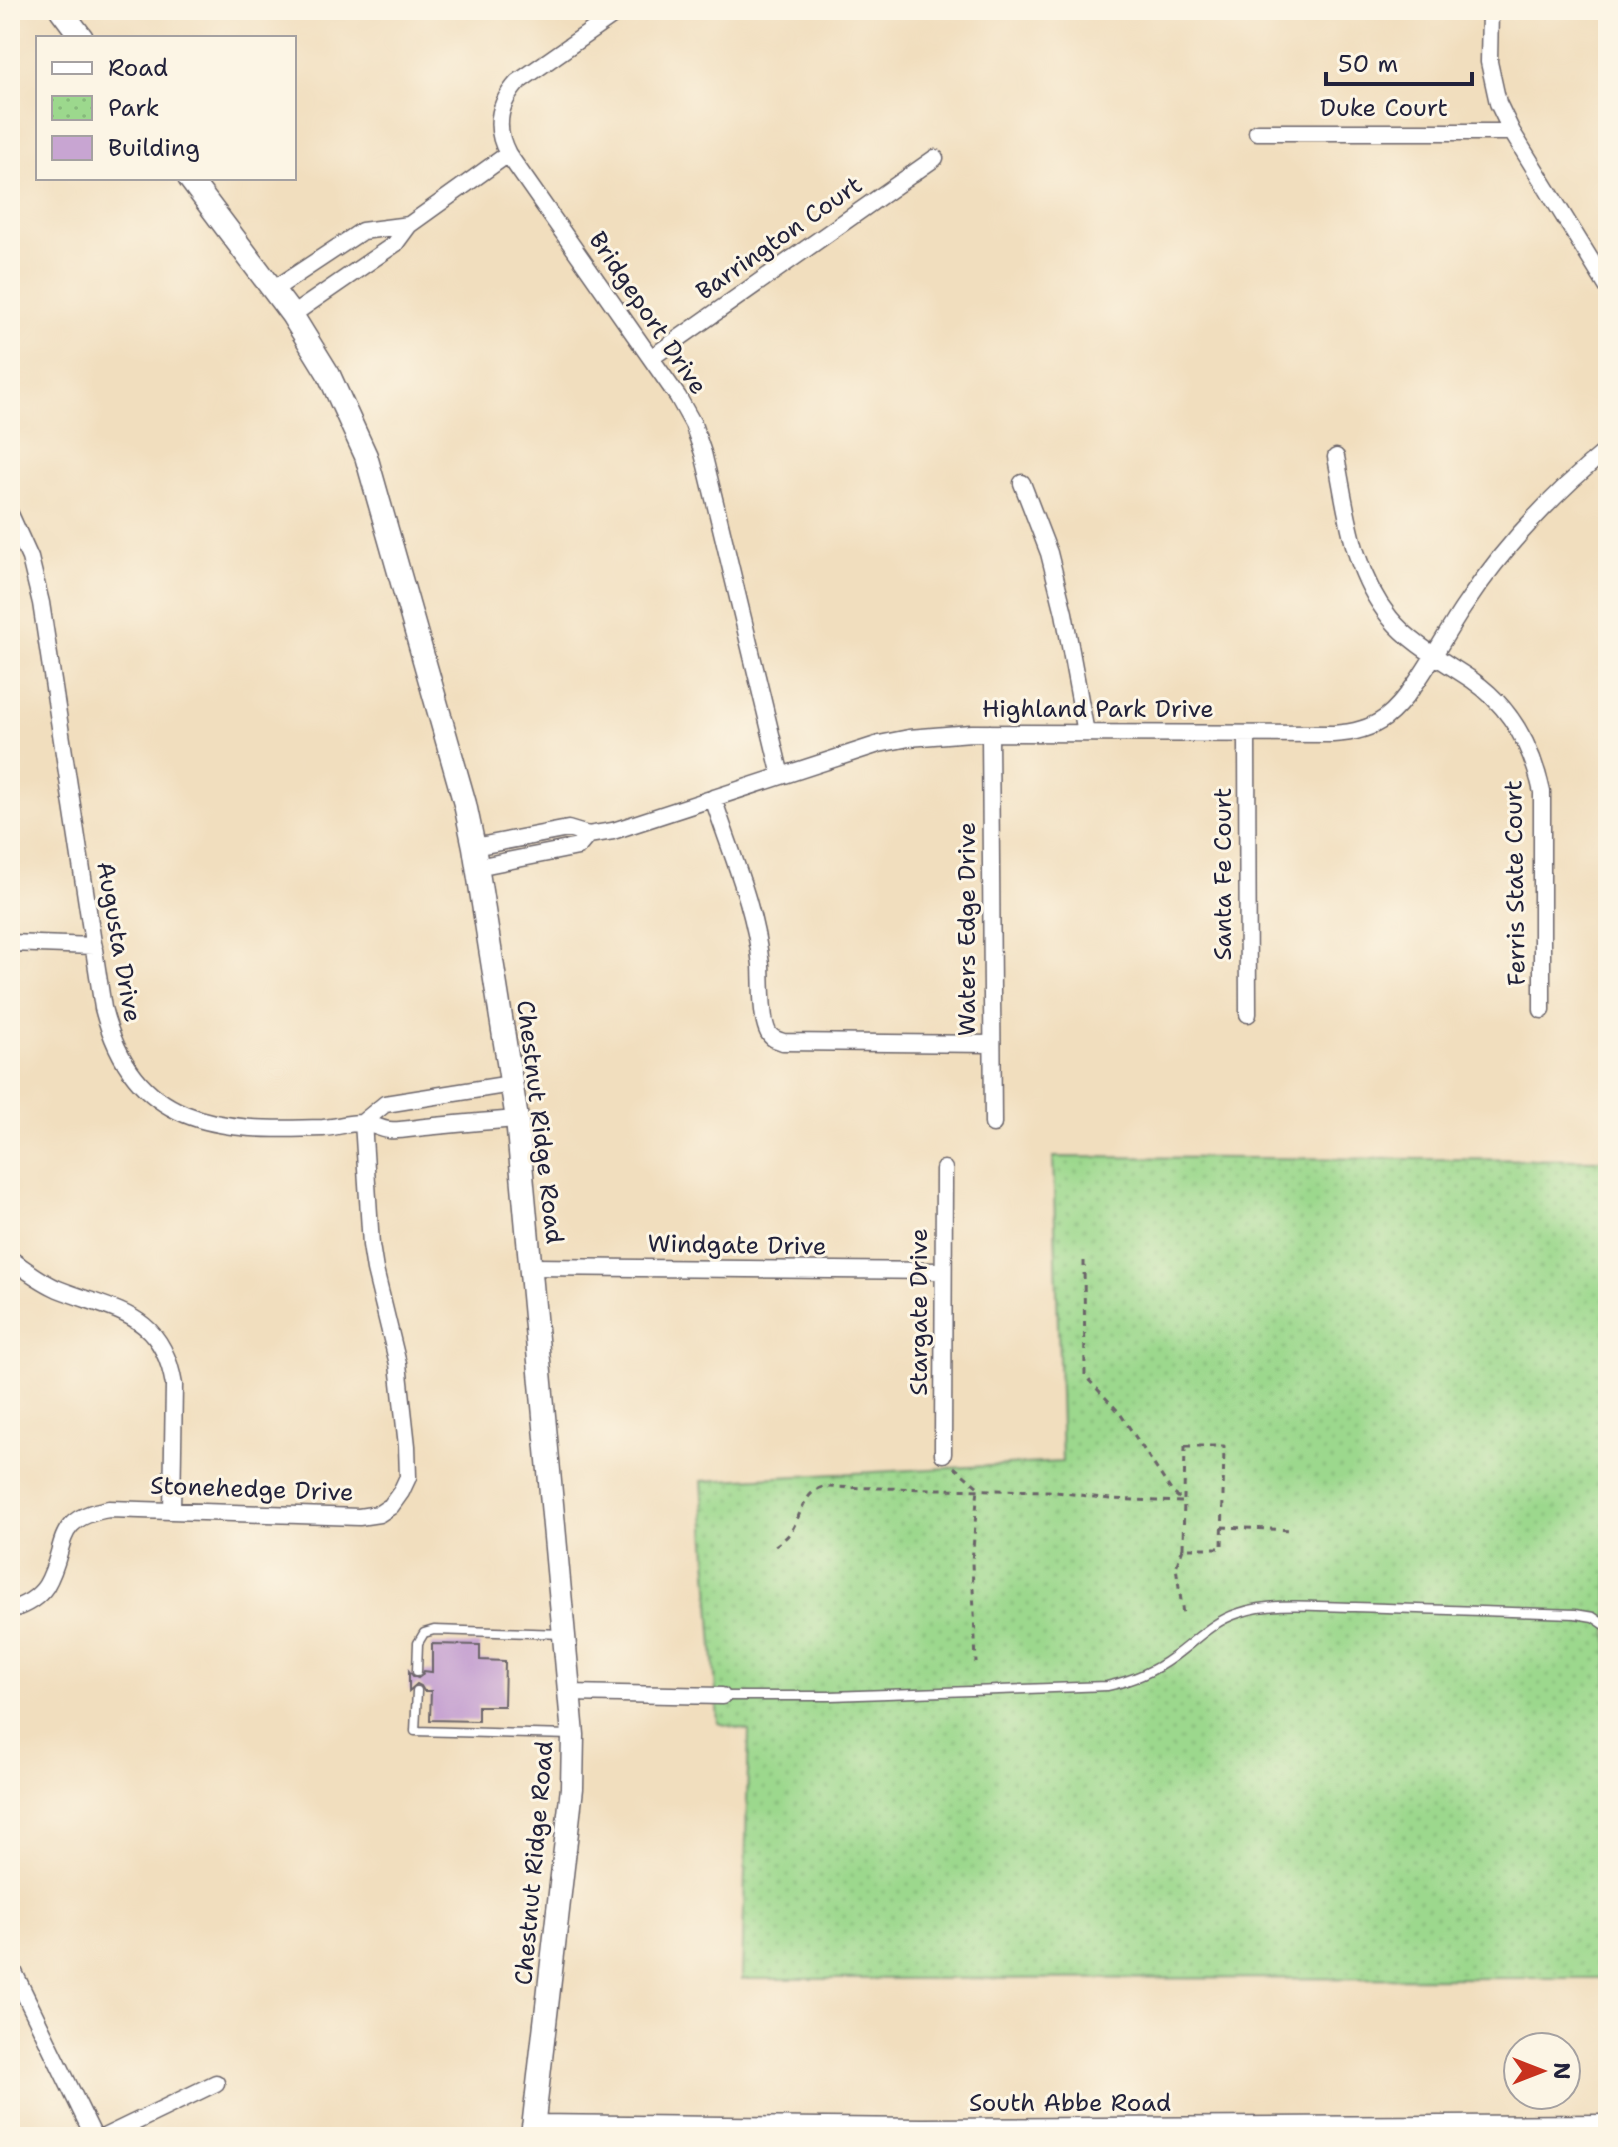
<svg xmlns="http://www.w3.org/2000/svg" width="1618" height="2147" viewBox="0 0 1618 2147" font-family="'Shantell Sans',sans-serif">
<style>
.park{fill:url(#park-dots);stroke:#5f7d64;stroke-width:2}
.building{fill:#c8a5d2}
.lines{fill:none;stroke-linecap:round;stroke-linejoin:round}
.lane-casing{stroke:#6a6469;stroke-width:11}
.street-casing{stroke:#6a6469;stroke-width:19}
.secondary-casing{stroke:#6a6469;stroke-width:25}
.path{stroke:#6a6469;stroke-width:3;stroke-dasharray:6 6;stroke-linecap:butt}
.lane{stroke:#fff;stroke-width:8}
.street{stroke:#fff;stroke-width:16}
.secondary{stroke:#fff;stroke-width:22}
.labels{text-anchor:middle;stroke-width:6;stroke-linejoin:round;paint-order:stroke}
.street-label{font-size:24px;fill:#22223b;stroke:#fcf5e5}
</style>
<defs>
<pattern id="park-dots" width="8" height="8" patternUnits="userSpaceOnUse" patternTransform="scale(2)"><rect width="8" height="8" fill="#9cd88d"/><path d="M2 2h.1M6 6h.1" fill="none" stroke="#86b97b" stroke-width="1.8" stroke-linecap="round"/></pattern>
</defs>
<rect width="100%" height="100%" fill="#fcf5e5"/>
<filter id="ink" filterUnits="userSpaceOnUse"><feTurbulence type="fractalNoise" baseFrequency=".0125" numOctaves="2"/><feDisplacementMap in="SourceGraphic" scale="16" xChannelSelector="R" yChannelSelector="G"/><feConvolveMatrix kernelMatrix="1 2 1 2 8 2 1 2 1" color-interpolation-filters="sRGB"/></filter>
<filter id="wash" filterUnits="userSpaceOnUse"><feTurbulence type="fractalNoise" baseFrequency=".006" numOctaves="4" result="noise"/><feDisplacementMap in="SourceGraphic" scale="32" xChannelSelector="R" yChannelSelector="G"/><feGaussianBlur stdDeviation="1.8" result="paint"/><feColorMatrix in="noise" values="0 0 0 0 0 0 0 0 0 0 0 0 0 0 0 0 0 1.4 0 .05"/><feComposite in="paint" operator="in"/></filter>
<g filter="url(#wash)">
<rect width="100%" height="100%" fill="#f1debe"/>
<!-- park -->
<path class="park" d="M1053,1157L1608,1160V1978L742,1979L749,1731L718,1723L702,1481L1062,1462Z"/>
<g id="blocks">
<!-- building -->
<path class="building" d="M432,1644L480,1645V1660L505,1661L504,1706H478V1721L430,1720L431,1691H424L421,1686L417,1684L409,1691V1671L413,1676L418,1678L422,1675L424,1671L432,1672Z"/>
</g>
</g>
<g filter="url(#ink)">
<use href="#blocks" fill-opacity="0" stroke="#6a6469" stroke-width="2"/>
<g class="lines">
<defs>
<path id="lane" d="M417,1671L418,1643L424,1633L434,1630L563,1634
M417,1691L415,1731L572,1735
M722,1696H831L1107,1686C1131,1681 1153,1672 1173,1657C1195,1641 1213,1621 1239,1613C1275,1601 1317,1607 1355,1607C1428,1609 1501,1611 1575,1614L1593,1617L1608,1627"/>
<path id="street" d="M621,10L518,82C498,104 494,128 508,154L678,397L693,424L703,453L781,776
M1490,10L1489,62L1498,103L1512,132L1608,288
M1257,132H1512
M273,290L362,231L409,225
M292,315L395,244L409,225L508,154
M651,358L935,158
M1336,457C1347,513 1352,571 1390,618C1412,645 1444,661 1472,680C1511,707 1532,747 1542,792V1010
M1022,483L1049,553L1064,613L1086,733
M10,514L30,558L41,603L103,1008C134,1127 217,1132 323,1128C336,1127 348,1123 360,1123C370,1122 379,1129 389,1130C400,1131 414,1128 425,1127C456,1124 486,1121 517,1119
M990,733L993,1124
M1247,734L1248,1014
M713,798C731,853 755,907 761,965C762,980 760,1028 772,1037C775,1040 779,1040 783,1042L992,1044
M474,847L568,829L588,835L613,831L879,744L909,738L971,733L1333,734C1351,733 1370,729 1385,718C1414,696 1442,639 1463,608C1503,547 1552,495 1608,449
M477,867L578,847L588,835
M10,943L94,946
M363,1122L385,1104L511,1084
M10,1259C25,1269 41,1282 58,1289C116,1312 162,1312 174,1385L172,1511
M532,1267L943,1271
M943,1454L944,1169
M10,1610C23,1606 38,1598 46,1586C69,1547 50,1519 109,1509L359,1517L379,1514L391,1506L401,1492L408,1477L407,1446L398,1364L375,1270L371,1245L363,1122
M569,1693L722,1696
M10,1964L94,2137
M104,2137L216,2083"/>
<path id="secondary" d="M61,10L82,38
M189,178L292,315L329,375L366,456L465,804L474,847L517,1119L573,1735L572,1788L532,2137
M533,2126L923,2130L1608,2126"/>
</defs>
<!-- lane casing -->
<use href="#lane" class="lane-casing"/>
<!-- street casing -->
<use href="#street" class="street-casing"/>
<!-- secondary casing -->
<use href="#secondary" class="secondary-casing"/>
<!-- path -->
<path class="path" d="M1084,1261L1085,1376L1119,1412L1172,1492L1184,1502
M1185,1446H1224L1222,1548H1183Z
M954,1467L978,1487L972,1562L976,1663
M1222,1527L1291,1530
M775,1546C781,1542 786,1538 790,1533C801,1517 802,1493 823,1487L1049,1491L1110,1499L1184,1502
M1183,1548L1176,1567L1183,1614"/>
<!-- lane -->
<use href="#lane" class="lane"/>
<!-- street -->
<use href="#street" class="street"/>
<!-- secondary -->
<use href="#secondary" class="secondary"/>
</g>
</g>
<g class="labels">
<!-- street labels -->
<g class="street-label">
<text x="1384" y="116">Duke Court</text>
<text transform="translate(779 238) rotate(-35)" y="8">Barrington Court</text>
<text transform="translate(648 313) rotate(56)" y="8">Bridgeport Drive</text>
<text x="1098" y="717">Highland Park Drive</text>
<text transform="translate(1223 874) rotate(-90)" y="8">Santa Fe Court</text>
<text transform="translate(1515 883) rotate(-91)" y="8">Ferris State Court</text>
<text transform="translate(967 929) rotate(-90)" y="8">Waters Edge Drive</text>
<text transform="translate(119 942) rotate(80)" y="8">Augusta Drive</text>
<text transform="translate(540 1122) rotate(83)" y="8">Chestnut Ridge Road</text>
<text transform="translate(737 1245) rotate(1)" y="8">Windgate Drive</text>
<text transform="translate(919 1312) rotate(-90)" y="8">Stargate Drive</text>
<text transform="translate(252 1489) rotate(2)" y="8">Stonehedge Drive</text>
<text transform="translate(534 1863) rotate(-85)" y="8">Chestnut Ridge Road</text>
<text x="1070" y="2111">South Abbe Road</text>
</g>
</g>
<!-- margin -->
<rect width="1618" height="2147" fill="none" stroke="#fcf5e5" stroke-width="40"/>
<!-- legend -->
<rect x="36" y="36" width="260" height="144" fill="#fcf5e5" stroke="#a5a1a1" stroke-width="2"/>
<rect x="52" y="62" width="40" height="12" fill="#ffffff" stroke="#a5a1a1" stroke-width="2"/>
<text x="108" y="76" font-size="24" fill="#22223b">Road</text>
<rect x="52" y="96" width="40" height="24" fill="url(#park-dots)" stroke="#a5a1a1" stroke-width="2"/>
<text x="108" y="116" font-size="24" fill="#22223b">Park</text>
<rect x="52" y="136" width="40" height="24" fill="#c8a5d2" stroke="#a5a1a1" stroke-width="2"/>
<text x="108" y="156" font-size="24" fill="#22223b">Building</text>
<!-- north arrow -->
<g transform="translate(1542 2071) rotate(90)"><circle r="38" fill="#fcf5e5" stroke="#a5a1a1" stroke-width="2"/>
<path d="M0-6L14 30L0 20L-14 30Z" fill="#c8321e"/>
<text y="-12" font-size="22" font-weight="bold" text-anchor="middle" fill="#22223b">N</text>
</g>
<!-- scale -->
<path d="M1326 72v12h146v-12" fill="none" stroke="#22223b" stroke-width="4"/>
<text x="1338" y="72" font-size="24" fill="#22223b" stroke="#fcf5e5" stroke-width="6" paint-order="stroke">50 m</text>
</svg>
